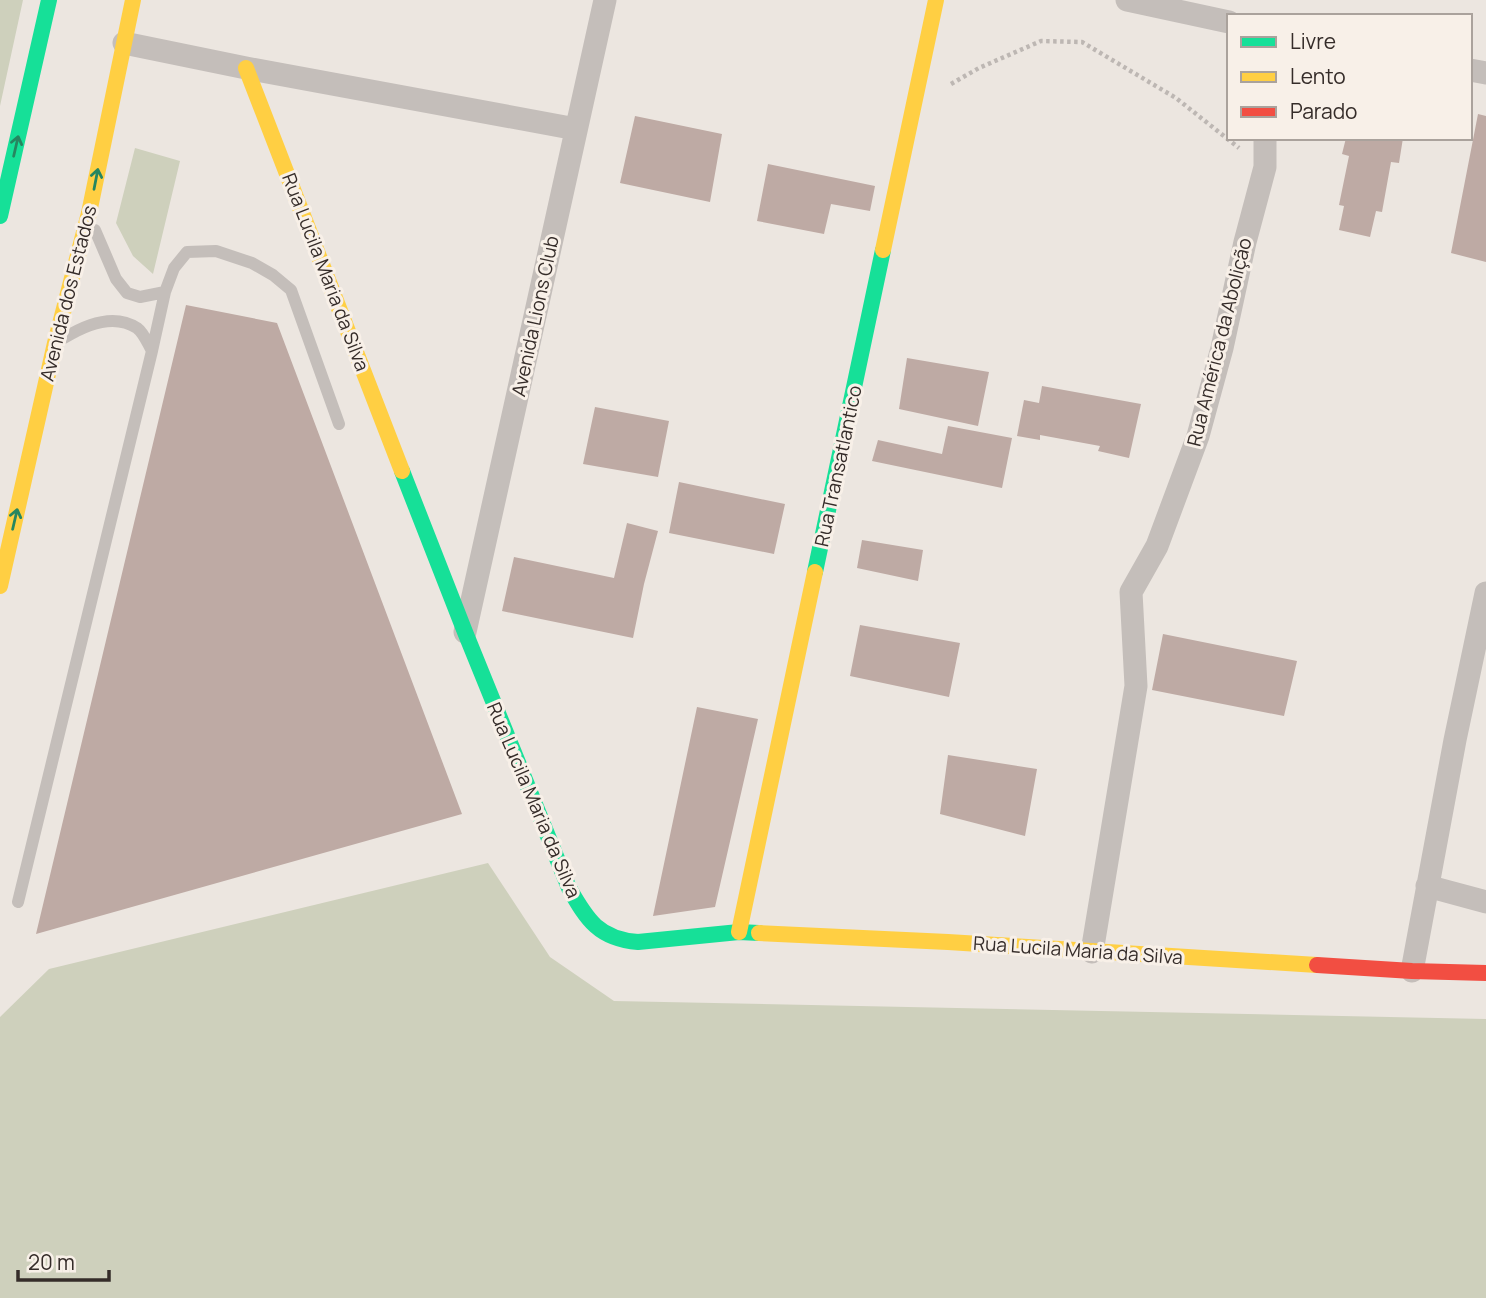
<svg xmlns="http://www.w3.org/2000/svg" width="1486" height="1298" viewBox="0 0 1486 1298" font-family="Manrope,sans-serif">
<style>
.green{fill:#ced0bc}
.building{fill:#beaaa4}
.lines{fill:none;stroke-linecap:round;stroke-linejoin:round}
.path{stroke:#bdb7b3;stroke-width:4.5;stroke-dasharray:3.5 3.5;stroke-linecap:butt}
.lane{stroke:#c4beba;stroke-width:12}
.street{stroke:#c4beba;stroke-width:23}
.fast{stroke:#16e098;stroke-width:16}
.slow{stroke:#ffcf43;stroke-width:16}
.jam{stroke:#f24e42;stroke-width:16}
.oneway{stroke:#268660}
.labels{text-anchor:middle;stroke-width:6;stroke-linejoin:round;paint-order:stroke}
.street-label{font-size:19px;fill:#352c29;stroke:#f8f0e8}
</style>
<rect width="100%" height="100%" fill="#ece6e0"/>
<!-- green -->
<path class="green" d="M0,0H23L0,106Z
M135,148L180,161L153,274L133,256L116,223Z
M488,863L550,957L614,1001L1486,1019V1298H0V1017L49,969Z"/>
<!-- building -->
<path class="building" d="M1478,114L1486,116V262L1451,253Z
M635,116L722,134L710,202L620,183Z
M1346,138H1403L1399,163L1391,162L1382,212L1376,211L1370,237L1339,230L1344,206L1339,205L1349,156L1342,154Z
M768,164L875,186L870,211L831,204L824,234L757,221Z
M186,305L277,323L462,814L36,934Z
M907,358L989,372L978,426L899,409Z
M1042,386L1141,404L1129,458L1098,451L1100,446L1040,435V440L1017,436L1024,400L1039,403Z
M595,407L669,421L658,477L583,464Z
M948,426L1012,438L1002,488L872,461L878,440L942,454Z
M679,482L785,504L774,554L669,533Z
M627,523L658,531L644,584L633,638L502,611L514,557L614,578Z
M862,540L923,550L918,581L857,568Z
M860,625L960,643L949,697L850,676Z
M1163,634L1297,661L1284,716L1152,690Z
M697,707L758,719L715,907L653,916Z
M948,755L1037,769L1025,836L940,814Z"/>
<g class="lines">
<!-- path -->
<path class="path" d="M951,84L979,68L1041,41L1082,42L1176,98L1239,148"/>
<!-- lane -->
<path class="lane" d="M95,230L116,279L127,293L140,297L165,292L174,268L187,252L216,251L252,263L273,275L291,290L339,424
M152,351L165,292
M18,902L152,351C148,344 144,333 137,328C114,313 85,325 64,338"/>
<!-- street -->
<path class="street" d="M1127,0L1229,22
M124,43L246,68L576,129
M1470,70L1486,73
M465,632L605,0
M1427,886L1486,902
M1092,952L1136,686L1131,592L1157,546L1198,436L1222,348L1245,242L1265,167V138
M1412,971L1455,740L1486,593"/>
<!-- fast -->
<path class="fast" d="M0,216L49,0
M402,471L465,632L569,888C587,920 599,939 638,942L739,932L759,933
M815,572L883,250"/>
<!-- slow -->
<path class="slow" d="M246,68L402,471
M883,250L936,0
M0,586L55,343L89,213L133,0
M739,932L815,572
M759,933L948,942L1317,965"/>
<!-- jam -->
<path class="jam" d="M1317,965L1412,971L1486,973"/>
</g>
<!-- one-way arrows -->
<defs><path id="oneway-shaft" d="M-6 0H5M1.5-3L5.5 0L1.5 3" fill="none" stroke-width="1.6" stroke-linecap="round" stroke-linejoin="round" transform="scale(1.75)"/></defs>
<g class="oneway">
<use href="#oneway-shaft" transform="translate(16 146) rotate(-77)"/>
<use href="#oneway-shaft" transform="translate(96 179) rotate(-79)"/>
<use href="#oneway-shaft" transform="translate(15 519) rotate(-77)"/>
</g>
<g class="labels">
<!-- street labels -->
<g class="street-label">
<text transform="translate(326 272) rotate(69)" y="7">Rua Lucila Maria da Silva</text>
<text transform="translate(68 293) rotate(-76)" y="7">Avenida dos Estados</text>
<text transform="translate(535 316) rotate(-78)" y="7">Avenida Lions Club</text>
<text transform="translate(1219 342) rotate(-76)" y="7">Rua América da Abolição</text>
<text transform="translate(838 466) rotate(-78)" y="7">Rua Transatlantico</text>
<text transform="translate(534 800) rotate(67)" y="7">Rua Lucila Maria da Silva</text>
<text transform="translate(1078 950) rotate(4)" y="7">Rua Lucila Maria da Silva</text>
</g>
</g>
<!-- legend -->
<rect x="1227" y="14" width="245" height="126" fill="#f8f0e8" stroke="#aaa29c" stroke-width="2"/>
<rect x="1241" y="37" width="35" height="10" fill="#16e098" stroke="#aaa29c" stroke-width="2"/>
<text x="1290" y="49" font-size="21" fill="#352c29">Livre</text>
<rect x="1241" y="72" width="35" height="10" fill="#ffcf43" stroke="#aaa29c" stroke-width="2"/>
<text x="1290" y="84" font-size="21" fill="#352c29">Lento</text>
<rect x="1241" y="107" width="35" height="10" fill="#f24e42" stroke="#aaa29c" stroke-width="2"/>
<text x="1290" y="119" font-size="21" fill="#352c29">Parado</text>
<!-- scale -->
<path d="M18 1270v10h91v-10" fill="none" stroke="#352c29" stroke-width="3.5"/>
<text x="28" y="1270" font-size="21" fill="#352c29" stroke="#f8f0e8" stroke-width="5" paint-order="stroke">20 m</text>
</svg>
